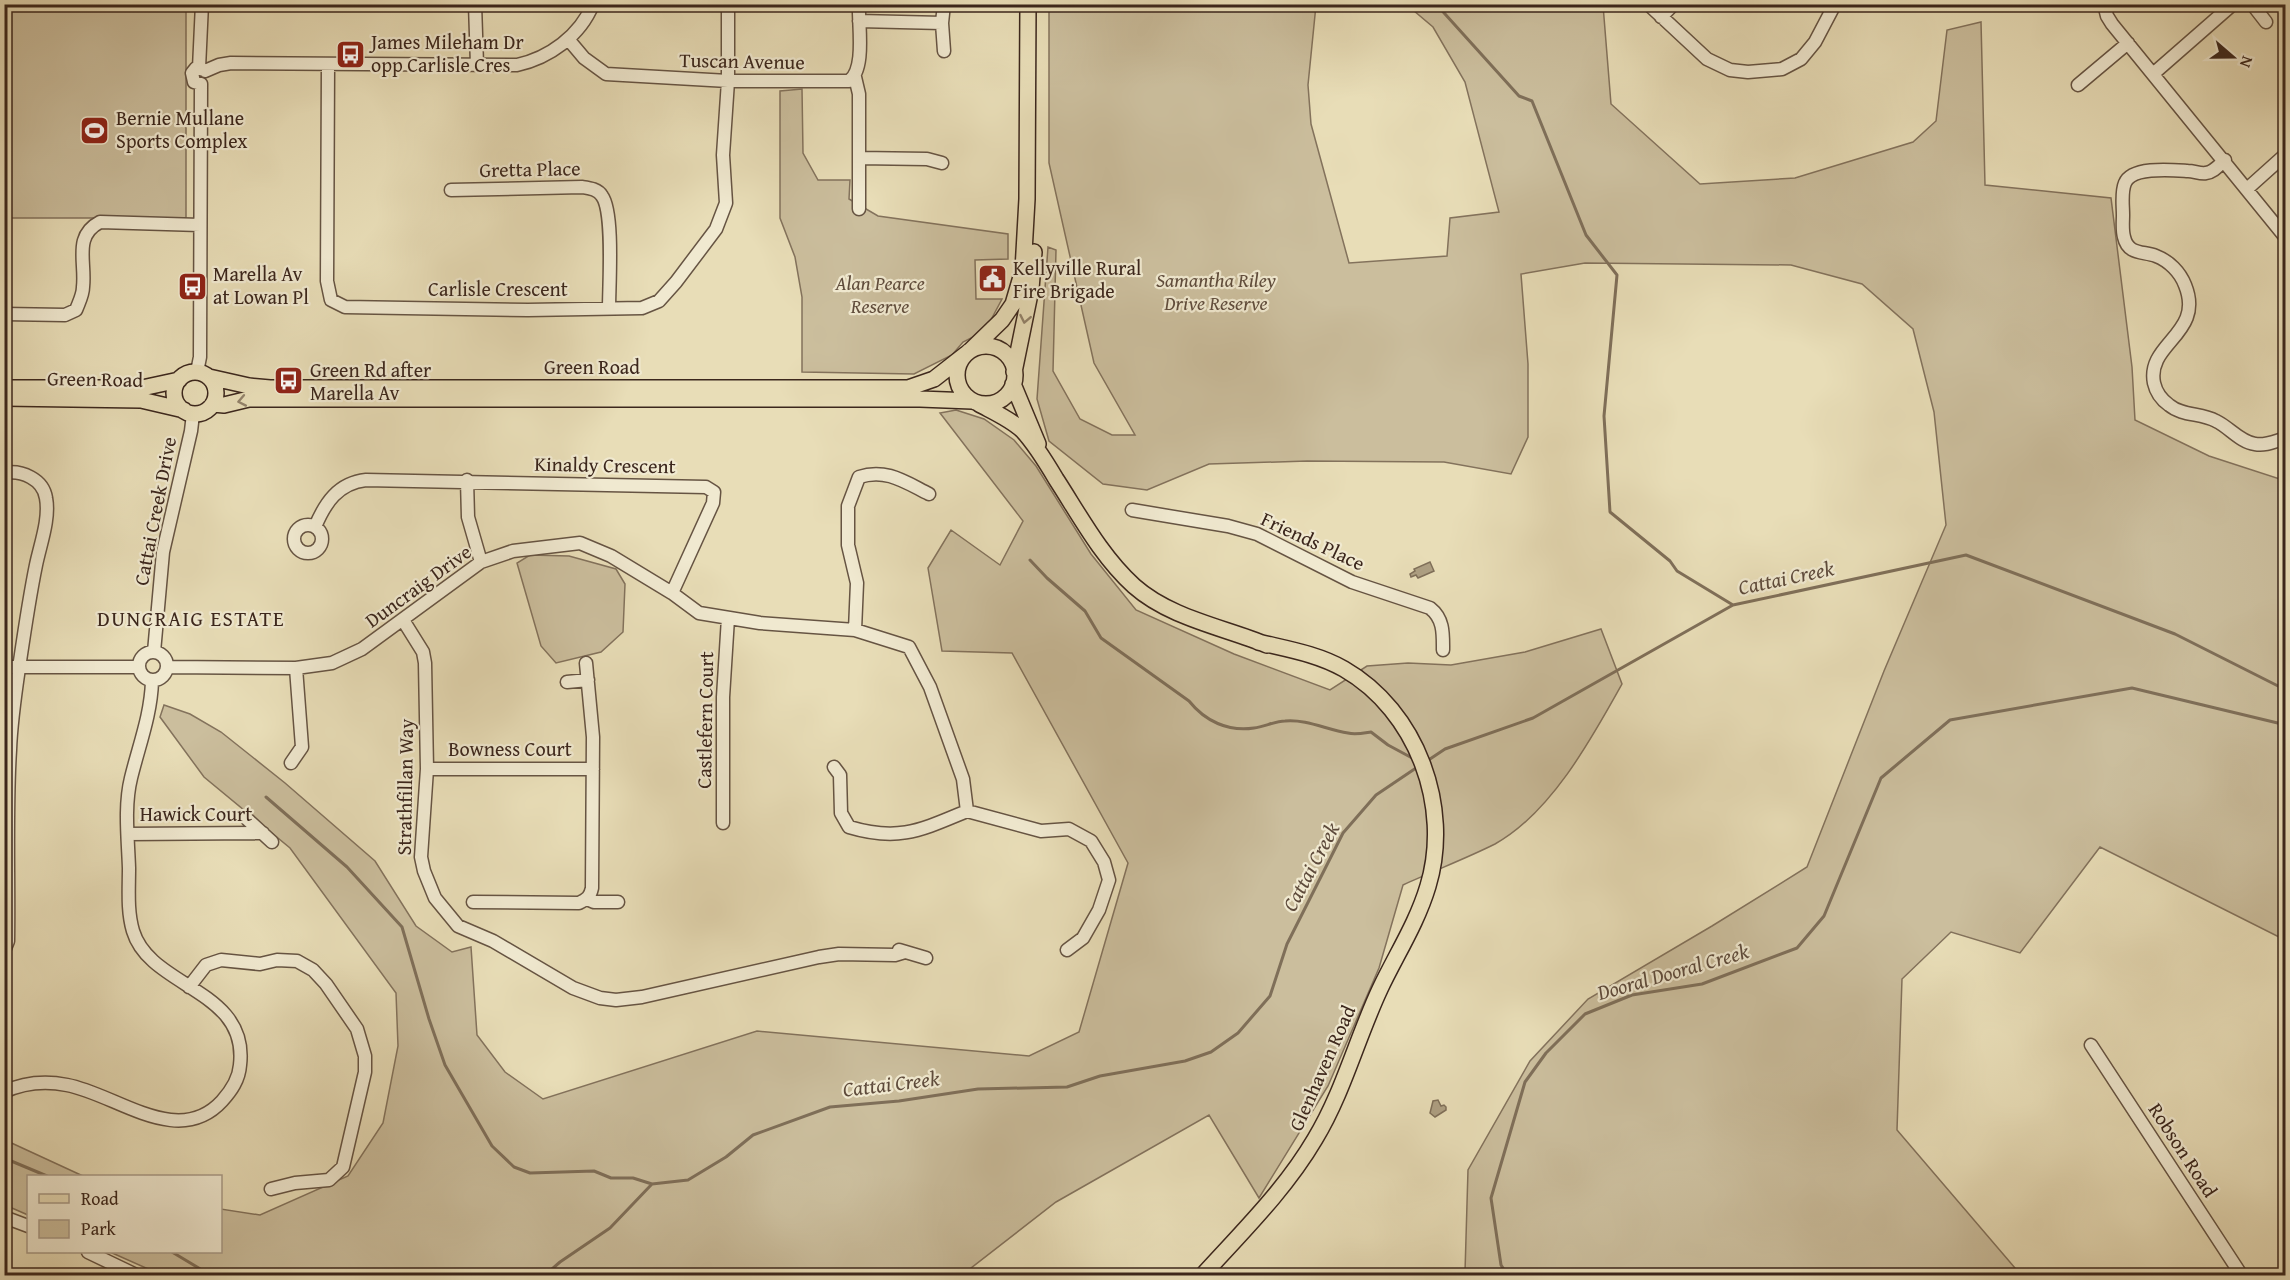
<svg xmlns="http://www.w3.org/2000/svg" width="2290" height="1280" viewBox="0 0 2290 1280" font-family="'Gentium Book Plus',serif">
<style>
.green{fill:#cbbe9d;stroke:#83725c;stroke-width:1.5}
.water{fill:#ad9f82;stroke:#7f6f59;stroke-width:1.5}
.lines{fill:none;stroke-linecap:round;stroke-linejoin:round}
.stream{stroke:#7f6f59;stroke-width:3}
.minor-casing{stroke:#665443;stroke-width:15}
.major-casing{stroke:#3b261c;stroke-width:18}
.minor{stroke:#f0e9d0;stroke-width:12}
.major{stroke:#e8ddb7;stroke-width:15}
.oneway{stroke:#92826a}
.labels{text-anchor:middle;stroke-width:4.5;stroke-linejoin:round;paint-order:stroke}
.poi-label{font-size:20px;fill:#3b261c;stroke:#f0e9d0;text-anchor:start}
.street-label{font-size:20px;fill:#3b261c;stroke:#f0e9d0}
.park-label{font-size:20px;font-style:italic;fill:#5f4c3c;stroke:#f0e9d0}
.water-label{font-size:21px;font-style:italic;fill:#5d4a3b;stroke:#f0e9d0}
.neighbourhood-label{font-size:21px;letter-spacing:1.5px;fill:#3b261c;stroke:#f0e9d0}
</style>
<rect width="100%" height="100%" fill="#e8ddb7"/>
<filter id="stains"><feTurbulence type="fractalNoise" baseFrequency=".00333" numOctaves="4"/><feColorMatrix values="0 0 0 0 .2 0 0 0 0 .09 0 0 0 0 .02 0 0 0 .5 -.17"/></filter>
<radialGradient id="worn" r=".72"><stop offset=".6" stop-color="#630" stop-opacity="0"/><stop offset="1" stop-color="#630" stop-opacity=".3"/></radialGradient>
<!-- green -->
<path class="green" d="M5,5H186V218H5Z
M1049,5H1316L1308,85L1311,124L1349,263L1447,256L1450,218L1499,212L1465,82L1433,27L1407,5H1603L1611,104L1700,184L1795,178L1913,142L1936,121L1947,30L1981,22L1985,185L2111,198L2132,367L2135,420L2209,456L2286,481L2285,940L2100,847L2020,953L1951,932L1902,979L1897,1130L2021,1275L1466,1276L1465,1272L1468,1170L1530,1061L1588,999L1712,926L1807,867L1884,671L1946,525L1934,412L1913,329L1862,284L1791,265L1585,263L1521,274L1528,364V437L1511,474L1444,462L1307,461L1209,464L1147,490L1103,484L1049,441L1037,399L1048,247L1056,250L1053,371L1080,419L1112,435H1135L1094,363L1049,163Z
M802,89L803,153L818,180H850L849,199L878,216L1008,234V259L975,260L976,299H1002L985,331L963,342L952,355L914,374L802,372V297L795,257L780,218V91Z
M956,410L984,419L1014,440L1036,466L1091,554L1136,610L1234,654L1330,690L1367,666L1408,663L1451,665L1525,652L1601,629L1622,684C1592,738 1551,813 1495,844C1465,859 1433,871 1403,885L1379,968L1328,1086L1259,1198L1209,1115L1056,1202L962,1275L164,1276L110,1252H220L221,1209L260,1215L348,1176L383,1123L398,1046L396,993L290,848L204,777L160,717L164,705L190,714L221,732L285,783L375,861L416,926L452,952L471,947L477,1035L505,1072L543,1099L757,1031L1029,1056L1079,1032L1128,863L1012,653L942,651L928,568L951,530L1000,565L1023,521L940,413Z
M530,555L569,556L616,569L625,584L623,632L601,652L556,663L541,646L517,563Z
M2285,1007L2286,1143H2280Z
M5,1140L83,1176H28V1215L5,1205Z"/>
<!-- water -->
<path class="water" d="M1430,562L1434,571L1418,578L1416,575L1411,577L1410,574L1415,571L1414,569Z
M1438,1100L1441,1106L1444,1105L1446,1107V1110L1435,1117L1430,1113L1433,1101Z"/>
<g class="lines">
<!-- stream -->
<path class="stream" d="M1436,4L1519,96L1532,101L1586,235L1617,275L1604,416L1610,512L1670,561L1677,571L1733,605
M1030,560L1047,578L1085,611L1101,638L1189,701C1205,721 1228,732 1254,728C1264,727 1275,721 1285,721C1307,719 1327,730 1348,733C1355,735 1364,733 1371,732L1388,745L1414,759
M1427,761L1445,749L1533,718L1733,605L1966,555L2175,634L2286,690
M266,797L347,867L402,927L429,1019L445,1065L492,1146L514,1167L530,1173L594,1171L611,1178H633L652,1184
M4,1158L47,1176
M172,1252L212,1276
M544,1276L560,1262L610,1228L652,1184L688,1180L726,1157L753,1135L830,1107L899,1101L978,1089L1067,1087L1100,1076L1185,1061L1211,1052L1238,1033L1270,996L1287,944L1343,833L1376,795L1419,766
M1508,1276L1501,1265L1491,1198L1525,1082L1546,1053L1585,1014L1632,995L1702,984L1797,948L1824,916L1881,778L1950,720L2132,688L2286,725"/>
<defs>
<path id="minor" d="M475,4L477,65
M944,4L942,23L944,51
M1648,4L1707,59L1730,70L1748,72L1782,69L1801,59L1815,42L1835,4
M2104,4L2107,16L2112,24L2286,238
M2252,4L2266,22
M1661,17L1674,4
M859,21L942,23
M568,39L584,58L606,74L728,81H849C866,69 858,25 859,4
M328,65L327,281L331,300L345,307L528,310L642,308L659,301L676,282L716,229L726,203L723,155L728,81V4
M199,68L202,4
M205,71L219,65L231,63L517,65C549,58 580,36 593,4
M2153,74L2233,4
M855,77L859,94V209
M201,84L194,82L192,73L196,68L204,70
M2078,85L2128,43
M859,158L927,159L942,163
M2225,160C2219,165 2214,172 2206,173C2200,174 2194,171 2188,171C2172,170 2132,166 2125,183C2121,192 2123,205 2123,215C2123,222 2122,230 2124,237C2128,255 2143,251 2156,256C2169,261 2180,272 2185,285C2205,334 2146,343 2154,383C2156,392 2162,400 2169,405C2182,416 2201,413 2216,421C2229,427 2240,442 2255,444C2266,446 2275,441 2286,438
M2247,189L2286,154
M451,190L582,187C589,188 598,189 602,196C614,212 609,285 609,308
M4,314L65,315L76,310C79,302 83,295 83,287C86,262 73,236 100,222L200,225
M197,372L200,357L201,84
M4,473C22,470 43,479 46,498C50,519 40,545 36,565C29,599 24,634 19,668C15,695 11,723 10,750C6,812 9,878 8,941L4,951
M467,480L468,517L481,562
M1132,510L1228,526L1257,534L1352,582L1430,608C1444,619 1443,634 1443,650
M294 539a14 14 0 1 1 28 0a14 14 0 1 1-28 0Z
M315,527C325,503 338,483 366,480L706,487L714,492L713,503L672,593
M403,620L423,652L425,663L427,769L421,857L424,871L435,898L458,926L493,941L573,988L600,998L616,1000L642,997L819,957L839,954L895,955L905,952
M855,630L857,583L848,545V506L859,477C886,468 905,482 929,494
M139 666a14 14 0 1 1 28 0a14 14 0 1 1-28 0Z
M154,652L163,552L191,431L193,414
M4,667H139
M167,667L296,668L332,663L362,649L481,562L513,551L580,543L611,556L672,593L699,613L760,623L855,630L909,647L930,687L963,779L967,811
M567,682L588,680
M291,763L302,747L296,668
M834,767L840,775L841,813L849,827C899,842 921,830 967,811
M427,769H593
M967,811L1041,831L1069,829L1091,841L1104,862L1109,880L1099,910L1083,938L1067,950
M247,819L272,842
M723,823V697L728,618
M128,834L263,833
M587,899L594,902H618
M473,902L579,903C587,899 590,897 592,888L593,737L586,663
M899,950L926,958
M189,987L206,965L221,960L260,964L277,960L297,961L313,970L326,984L357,1029L365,1056V1072L343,1167L329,1180L295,1183L271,1189
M2091,1045L2242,1276
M4,1092C23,1083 46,1081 67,1085C116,1094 178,1149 222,1101C231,1091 239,1080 240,1065C249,989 150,988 133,931C127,911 129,889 129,868C128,839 124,806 131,778C139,745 151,715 152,681
M4,1217L28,1226
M88,1252L138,1276"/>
<path id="major" d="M957 375a29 29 0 1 1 58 0a29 29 0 1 1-58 0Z
M971,350L1002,320L1013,304L1023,270L1027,199L1028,4
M1014,372L1031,289L1034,252
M174 393a21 21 0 1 1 42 0a21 21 0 1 1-42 0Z
M209,377L249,386L270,388H908L934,379L966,354
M1013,384L1038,444
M4,388H142L179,380
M4,398L141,400L184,410
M213,404L224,405L249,399H920L972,401
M979,404C994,412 1010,419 1022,430C1035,444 1046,462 1056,479C1080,516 1101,556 1134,586C1170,618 1223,627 1267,645
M1202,1276C1242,1232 1285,1190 1315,1139C1343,1093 1357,1038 1380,989C1396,955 1417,923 1428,886C1452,807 1417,711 1344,669C1318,654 1287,649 1258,642"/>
</defs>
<!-- minor casing -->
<use href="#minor" class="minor-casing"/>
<!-- major casing -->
<use href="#major" class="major-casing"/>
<!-- minor -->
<use href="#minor" class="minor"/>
<!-- major -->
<use href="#major" class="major"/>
</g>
<!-- one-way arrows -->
<defs><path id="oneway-chevron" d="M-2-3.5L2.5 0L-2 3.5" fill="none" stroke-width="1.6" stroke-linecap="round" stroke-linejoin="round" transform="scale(1.5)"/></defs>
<g class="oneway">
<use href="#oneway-chevron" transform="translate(1025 319) rotate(101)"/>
<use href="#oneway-chevron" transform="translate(242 401) rotate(169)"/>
</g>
<!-- icons -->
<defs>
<symbol id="bus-square" viewBox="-11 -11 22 22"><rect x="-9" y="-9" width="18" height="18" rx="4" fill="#8f2418" stroke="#f0e9d0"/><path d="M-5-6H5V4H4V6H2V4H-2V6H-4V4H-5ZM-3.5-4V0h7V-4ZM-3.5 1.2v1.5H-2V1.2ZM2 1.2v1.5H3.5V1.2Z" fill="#fff"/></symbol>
<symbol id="stadium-square" viewBox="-11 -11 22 22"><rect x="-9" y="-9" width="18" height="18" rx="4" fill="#8f2418" stroke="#f0e9d0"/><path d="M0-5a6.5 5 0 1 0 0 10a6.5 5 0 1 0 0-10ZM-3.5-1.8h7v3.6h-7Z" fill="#fff"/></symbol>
<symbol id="civic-square" viewBox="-11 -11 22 22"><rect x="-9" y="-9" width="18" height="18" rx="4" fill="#8f2418" stroke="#f0e9d0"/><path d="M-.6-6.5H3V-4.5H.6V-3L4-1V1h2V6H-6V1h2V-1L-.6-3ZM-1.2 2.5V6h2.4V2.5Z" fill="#fff"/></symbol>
</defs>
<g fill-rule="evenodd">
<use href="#bus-square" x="334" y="38" width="33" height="33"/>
<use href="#stadium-square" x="78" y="114" width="33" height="33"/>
<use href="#civic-square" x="976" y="262" width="33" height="33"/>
<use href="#bus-square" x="176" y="270" width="33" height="33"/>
<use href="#bus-square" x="272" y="364" width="33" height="33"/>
</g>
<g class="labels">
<!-- poi labels -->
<g class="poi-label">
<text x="371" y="49">James Mileham Dr<tspan x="371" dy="23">opp Carlisle Cres</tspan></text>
<text x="116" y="125">Bernie Mullane<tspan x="116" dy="23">Sports Complex</tspan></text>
<text x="1013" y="275">Kellyville Rural<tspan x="1013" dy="23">Fire Brigade</tspan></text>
<text x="213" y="281">Marella Av<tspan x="213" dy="23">at Lowan Pl</tspan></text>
<text x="310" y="377">Green Rd after<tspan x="310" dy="23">Marella Av</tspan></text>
</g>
<!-- street labels -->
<g class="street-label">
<text transform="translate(742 61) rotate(1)" y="7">Tuscan Avenue</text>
<text transform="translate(530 169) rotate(-1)" y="7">Gretta Place</text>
<text x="498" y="296">Carlisle Crescent</text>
<text x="592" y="374">Green Road</text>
<text transform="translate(95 379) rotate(1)" y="7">Green Road</text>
<text transform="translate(605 465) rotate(1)" y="7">Kinaldy Crescent</text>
<text transform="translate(155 511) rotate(-79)" y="7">Cattai Creek Drive</text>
<text transform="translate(1313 541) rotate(25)" y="7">Friends Place</text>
<text transform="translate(418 586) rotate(-36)" y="7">Duncraig Drive</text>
<text transform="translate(705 720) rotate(-89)" y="7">Castlefern Court</text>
<text x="510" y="756">Bowness Court</text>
<text transform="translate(405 787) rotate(-89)" y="7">Strathfillan Way</text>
<text x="196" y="821">Hawick Court</text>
<text transform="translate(1322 1068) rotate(-66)" y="7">Glenhaven Road</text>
<text transform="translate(2183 1150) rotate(57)" y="7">Robson Road</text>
</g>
<!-- park labels -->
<g class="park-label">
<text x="1216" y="287">Samantha Riley<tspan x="1216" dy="23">Drive Reserve</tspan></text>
<text x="880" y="290">Alan Pearce<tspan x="880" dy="23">Reserve</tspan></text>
</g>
<!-- water labels -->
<g class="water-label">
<text transform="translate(1786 578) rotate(-12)" y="7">Cattai Creek</text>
<text transform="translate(1311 867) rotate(-62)" y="7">Cattai Creek</text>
<text transform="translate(1673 972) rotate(-16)" y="7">Dooral Dooral Creek</text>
<text transform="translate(891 1084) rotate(-7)" y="7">Cattai Creek</text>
</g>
<!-- neighbourhood labels -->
<g class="neighbourhood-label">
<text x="191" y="626">DUNCRAIG ESTATE</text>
</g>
</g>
<!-- margin -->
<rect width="2290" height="1280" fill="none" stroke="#e8ddb7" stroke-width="24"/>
<rect x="6" y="6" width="2278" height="1268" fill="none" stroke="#3b261c" stroke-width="3"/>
<rect x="12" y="12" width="2266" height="1256" fill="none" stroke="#3b261c" stroke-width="1.5"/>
<!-- legend -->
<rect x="27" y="1175" width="195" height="78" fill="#f0e9d0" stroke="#a89b88" stroke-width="1.5"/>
<rect x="39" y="1194" width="30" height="9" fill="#e8ddb7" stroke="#a89b88" stroke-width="1.5"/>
<text x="81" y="1205" font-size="18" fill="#3b261c">Road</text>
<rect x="39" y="1220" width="30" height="18" fill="#cbbe9d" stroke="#a89b88" stroke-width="1.5"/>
<text x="81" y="1235" font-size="18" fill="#3b261c">Park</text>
<!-- north arrow -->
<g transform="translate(2233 57) rotate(110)" stroke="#f0e9d0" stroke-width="4.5" paint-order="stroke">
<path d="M0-4.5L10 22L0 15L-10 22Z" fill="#3b261c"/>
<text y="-9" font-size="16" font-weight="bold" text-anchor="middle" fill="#3b261c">N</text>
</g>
<rect width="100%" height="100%" filter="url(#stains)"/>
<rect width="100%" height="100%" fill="url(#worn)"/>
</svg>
